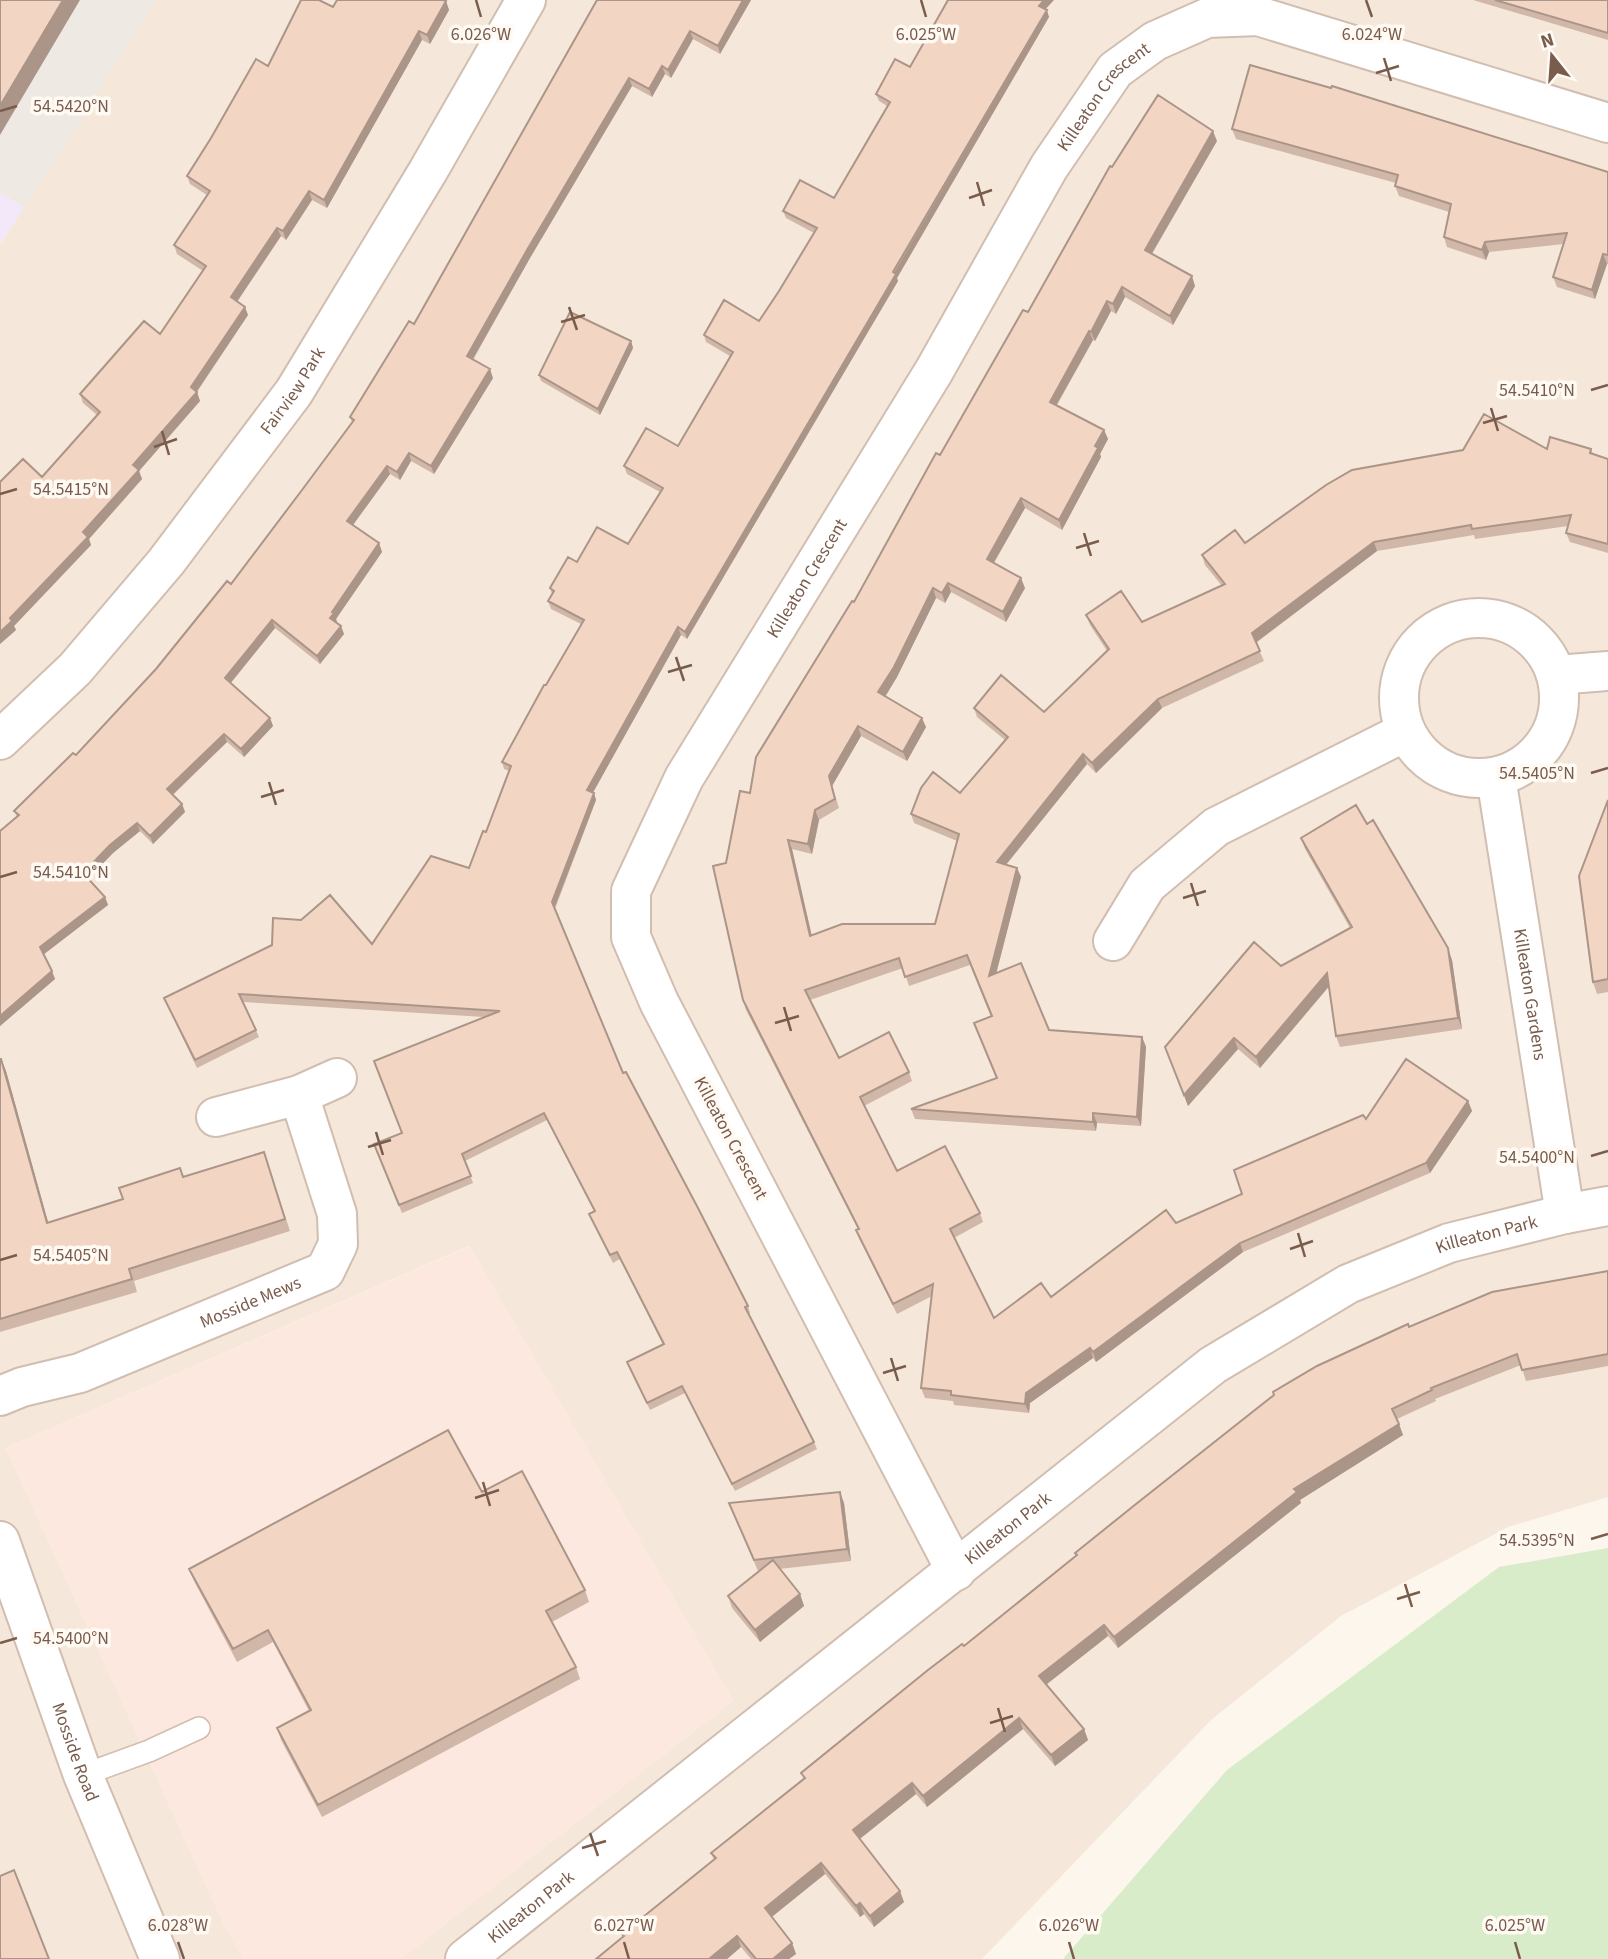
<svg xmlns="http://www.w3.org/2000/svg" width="1608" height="1959" viewBox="0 0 1608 1959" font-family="'Source Sans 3',sans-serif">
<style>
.residential{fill:#f5e8da}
.commercial{fill:#fde8e0}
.industrial{fill:#efe9e4}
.education{fill:#f3e8fa}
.green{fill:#d8ecc9}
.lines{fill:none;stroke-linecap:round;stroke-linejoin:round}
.lane-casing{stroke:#d1beb0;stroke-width:24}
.street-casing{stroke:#d1beb0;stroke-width:42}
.lane{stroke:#fff;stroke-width:21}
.street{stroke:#fff;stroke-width:38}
.wall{fill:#d1b7a8}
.shaded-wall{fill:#aa9588}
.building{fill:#f3d5c3;stroke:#aa9588;stroke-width:2}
.ticks{fill:none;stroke:#7a5c4d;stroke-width:2.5}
.labels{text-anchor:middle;stroke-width:7;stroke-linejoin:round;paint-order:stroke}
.street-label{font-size:18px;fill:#7a5c4d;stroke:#fffaf3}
.ticks-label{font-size:18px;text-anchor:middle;fill:#7a5c4d;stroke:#fffaf3;stroke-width:7;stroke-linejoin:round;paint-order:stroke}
</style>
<rect width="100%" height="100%" fill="#fdf6ec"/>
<!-- residential -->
<path class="residential" d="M157,0H1608V1497L1508,1527L1341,1616L1211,1720L982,1959H400L733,1701L469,1246L6,1448L223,1922L244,1959H0V244Z"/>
<!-- commercial -->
<path class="commercial" d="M470,1246L733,1701L400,1959H244L223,1922L6,1448Z"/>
<!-- industrial -->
<path class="industrial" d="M0,0H157L24,208L0,193Z"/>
<!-- education -->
<path class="education" d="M0,193L24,208L0,244Z"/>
<!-- green -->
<path class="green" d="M1608,1548V1959H1063L1227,1770L1499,1567Z"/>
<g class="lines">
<defs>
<path id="lane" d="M83,1775L149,1751L199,1728"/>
<g id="street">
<circle cx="1479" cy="698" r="80"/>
<path d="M1556,675L1608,671"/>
<path id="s1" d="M0,740L75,669L166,562L294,392L428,171L526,0"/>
<path id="s2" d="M1496,777L1565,1214"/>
<path d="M1113,941L1147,885L1216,827L1405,732"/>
<path d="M216,1117L299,1095L337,1078"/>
<path id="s3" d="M0,1396L22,1387L80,1373L325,1271L338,1244L337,1214L299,1095"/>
<path id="s4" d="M0,1541L83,1775L160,1959"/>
<path id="s5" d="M956,1571L659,1002L631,937V891L684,778L934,371L1049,167L1115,70L1155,41L1207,18L1258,16L1608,123"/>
<path id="s6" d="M465,1959L1213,1365L1348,1284L1449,1243L1565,1214L1608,1206"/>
</g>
</defs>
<!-- lane casing -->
<use href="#lane" class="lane-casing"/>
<!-- street casing -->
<use href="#street" class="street-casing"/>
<!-- lane -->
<use href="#lane" class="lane"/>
<!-- street -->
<use href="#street" class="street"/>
</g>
<!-- wall -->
<path class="wall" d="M597,0H751L720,54L693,39L671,78L665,74L652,97L632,86L530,258L473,360L493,378L434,474L411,461L400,480L390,474L353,525L379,543L382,552L336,619V622L344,634L320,664L275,628L231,683L270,718L273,726L244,757L227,742L173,795L182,804L185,812L153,844L140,831L113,853L88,878L105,897L108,905L43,954L55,979L0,1026L17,817L14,811L76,755L156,669L231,584L302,490L352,422L350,417L414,324Z
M1473,0H1608V40Z
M446,1L449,10L430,44L422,40L327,208L312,200L286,240L281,236L237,302L248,315L197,392L200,401L139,471L142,479L89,539L91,545L14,626L16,630L0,644L97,415L83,403L80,394L160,334L203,271L177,254L174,245L207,195L190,184L187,176L268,66L333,7Z
M1045,9L1049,17L897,278L898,281L687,639L681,635L593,792L596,800L555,909L623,1073L748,1306L750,1313L749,1314L814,1442L817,1449L735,1491L685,1393L650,1410L627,1362L663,1345L620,1259L613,1263L592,1221L589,1214L594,1211L547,1120L465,1161L473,1183L402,1213L374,1144L402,1133L484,1017L243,1002L259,1037L197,1068L164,998L372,944L469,868L486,832L509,771L504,769L502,762L581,624L551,609L548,601L552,594L550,588L577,562L628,544L660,492L627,474L624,466L678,446L730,356L706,342L704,335L759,321L779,291L814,233L786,218L783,211L834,198L887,106L879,101L876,94L910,67Z
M1232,129L1608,172V264H1607L1595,299L1557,287L1553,277L1564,244L1489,252L1486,260L1447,247L1444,237L1449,212L1399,196L1395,186L1396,183L1236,139Z
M1217,141L1152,254L1195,286L1173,325L1125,297L1116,314L1111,311L1095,341L1093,340L1057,405L1104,430L1108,439L1100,454L1101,457L1062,530L1025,508L994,563L1025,588L1006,622L951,592L945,603L936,598L897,677L885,696L926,727L907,761L861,736L832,786L839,808L819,820L812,854L792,849L812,936L935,924L957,841L914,823L911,814L960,793L1005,740L977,717L974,708L1044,712L1107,651L1090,625L1086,615L1142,622L1222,586L1205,565L1202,555L1245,543L1547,449H1591L1593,454L1608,459V553L1570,542L1566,533L1568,526L1475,539L1474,535L1377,551L1256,643L1264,661L1162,708L1096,773L1087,764L1006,865L1017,868L1021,877L996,973L1049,1030L1142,1037L1146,1047L1141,1126L1097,1123L1096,1131L915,1119L911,1109L996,1078L991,1017L970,965L909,986L903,968L810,1000L839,1058L909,1072L912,1081L864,1106L897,1171L980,1213L983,1222L954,1238L994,1318L1051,1297L1176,1223L1242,1194L1366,1119L1468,1101L1472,1111L1430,1173L1243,1252L1096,1362L1093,1358L1030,1403L1029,1413L954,1405L953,1401L925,1398L921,1388L932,1296L897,1314L860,1240L856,1230L858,1229L746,1010L743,1000L726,863L750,793L854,602L940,455L1028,312L1112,167Z
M631,341L633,348L600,415L541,381L539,375Z
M1608,800V992L1597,994L1593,982Z
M1301,838L1452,960L1462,1029L1340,1047L1336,1036L1329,986L1260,1068L1238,1049L1188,1106L1165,1047L1281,966L1350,928L1305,849Z
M0,1059H1L6,1071L48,1223L123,1199L183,1177L268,1164L290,1231L134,1281L137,1292L0,1332Z
M1608,1271V1366L1526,1381L1521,1365L1435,1399L1436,1401L1397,1419L1403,1435L1300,1500L1301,1503L1118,1648L1108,1636L1046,1685L1084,1729L1088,1740L1055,1766L1023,1729L927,1807L916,1794L860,1839L904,1902L874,1927L864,1914L860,1917L825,1874L772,1917L792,1943L796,1954L789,1959H751L741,1947L727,1959H596L623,1936L622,1934L714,1860L711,1853L804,1779L801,1773L964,1646L1274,1395L1273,1392L1409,1327Z
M482,1492L585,1590L589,1602L552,1622L576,1667L580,1679L322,1817L281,1740L277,1728L309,1711L273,1642L237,1662L194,1581L189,1569Z
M729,1503H844L851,1561L779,1569L800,1594L804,1606L760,1642L732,1608L728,1596L759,1571H758Z"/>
<!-- shaded-wall -->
<path class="shaded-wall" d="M63,0H80L0,135V106Z
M743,0H751L720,54L718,46Z
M1044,0H1054L1042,13L1039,6Z
M446,1L449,10L430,44L427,35Z
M1047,10L1049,17L897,278L898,281L687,639L685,632Z
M419,31L422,40L327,208L324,200Z
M690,31L693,39L671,78L668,70Z
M662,66L665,74L652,97L649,89Z
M629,78L632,86L530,258L470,364L467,356L527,250Z
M1213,131L1217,141L1148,260L1145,250Z
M309,191L312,200L286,240L283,231Z
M277,228L281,236L234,306L231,297Z
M1485,242L1489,252L1486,260L1482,250Z
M1603,254L1607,264L1595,299L1592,290Z
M1192,276L1195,286L1173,325L1170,316Z
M1122,287L1125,297L1116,314L1113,304Z
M1107,301L1111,311L1095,341L1091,332Z
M245,307L248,315L195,394L197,392L200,401L139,471L142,479L89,539L91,545L14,626L16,630L0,644V632L10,618L83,532L191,387Z
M1089,331L1093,340L1053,411L1050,402Z
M631,341L633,348L600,415L598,409Z
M490,369L493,378L434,474L431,466Z
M1104,430L1108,439L1100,454L1101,457L1062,530L1059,520Z
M409,453L411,461L400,480L397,472Z
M387,466L390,474L350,529L347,521Z
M1021,498L1025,508L990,569L987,559Z
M1374,542L1377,551L1255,643L1252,633Z
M379,543L382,552L336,619L337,621L333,626L330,618L332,612Z
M1021,578L1025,588L1006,622L1003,612Z
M948,583L951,592L945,603L942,593Z
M933,588L936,598L897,677L882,702L878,692Z
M272,620L275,628L228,686L225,678Z
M341,626L344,634L320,664L317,656Z
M678,627L681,635L590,798L587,790Z
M1158,699L1162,708L1096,773L1092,763Z
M270,718L273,726L244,757L241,749Z
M922,718L926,727L907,761L903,752Z
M858,726L861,736L832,786L839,808L829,776Z
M224,734L227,742L170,797L167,789Z
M1083,754L1087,764L1000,872L997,862Z
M594,793L596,800L554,909L552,902Z
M182,804L185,812L153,844L150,836Z
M815,810L819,820L812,854L808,844Z
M137,823L140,831L113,853L86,881L83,873L110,845Z
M788,840L792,849L814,946L810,936Z
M1017,868L1021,877L993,986L989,976Z
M105,897L108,905L43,955L40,947Z
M1448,948L1452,960L1462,1029L1458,1018Z
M52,971L55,979L0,1026V1016Z
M1327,973L1331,984L1260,1068L1256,1057Z
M1142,1037L1146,1047L1141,1126L1137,1117Z
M1234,1038L1238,1049L1188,1106L1184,1095Z
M1,1059L6,1071L52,1236L47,1223Z
M1468,1101L1472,1111L1430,1173L1426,1163Z
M1093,1113L1097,1123L1096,1131L1093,1122Z
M1240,1243L1243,1252L1096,1362L1093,1352Z
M1090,1348L1093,1358L1030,1403L1029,1413L1025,1404L1026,1393Z
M1399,1424L1403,1435L1300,1500L1301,1503L1118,1648L1114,1637L1294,1489Z
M840,1492L844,1503L851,1561L847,1549Z
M800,1594L804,1606L760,1642L755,1630Z
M1104,1625L1108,1636L1043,1687L1039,1676Z
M1019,1718L1023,1729L927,1807L923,1796Z
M1084,1729L1088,1740L1055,1766L1051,1755Z
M912,1783L916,1794L857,1841L853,1830Z
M821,1863L825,1874L769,1919L765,1908Z
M900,1891L904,1902L874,1927L870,1916Z
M860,1903L864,1914L860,1917L856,1906Z
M737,1936L741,1947L727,1959H709Z
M792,1943L796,1954L789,1959H773Z"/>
<!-- building -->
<path class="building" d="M0,0H63L0,106Z
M301,0H319L333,7L337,0H443L446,1L427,35L419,31L324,200L309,191L283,231L277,228L231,297L245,307L191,387L197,392L133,465L139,470L83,532L88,537L10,618L12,621L0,632V482L23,459L42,477L100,412L80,394L144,321L160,334L206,266L174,245L210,191L187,176L211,138L256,59L268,66Z
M597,0H743L718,46L690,31L668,70L662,66L649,89L629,78L527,250L467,356L490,369L431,466L409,453L397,472L387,466L347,521L379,543L332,612L334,613L330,618L341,626L317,656L272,620L225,678L270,718L241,749L224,734L167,789L182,804L150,836L137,823L110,845L83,873L105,897L40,947L52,971L0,1016V831L19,815L14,811L73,753L76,755L156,669L227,581L231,584L302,490L354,420L350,417L409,321L414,324Z
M948,0H1044L1039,6L1047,10L893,272L896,274L685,632L678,627L587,790L594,793L552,902L623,1073L626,1072L698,1208L748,1306L745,1307L814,1442L732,1484L682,1386L647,1403L627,1362L664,1344L617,1252L610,1255L589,1214L595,1211L544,1113L462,1154L471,1176L399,1205L374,1144L402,1133L374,1061L500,1011L239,994L256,1030L195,1060L164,998L272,945L273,918L301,920L330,895L372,944L431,856L469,868L483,831L486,832L511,766L502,762L544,685H546L584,620L548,601L554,591L550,588L568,557L577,562L597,527L628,544L663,488L624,466L646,428L678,446L733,352L704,335L724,300L759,321L779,291L817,228L783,211L800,180L834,198L890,102L876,94L895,59L910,67Z
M1495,0H1608V33Z
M1250,65L1331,88L1332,86L1608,172V255L1603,254L1592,290L1553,277L1567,233L1485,242L1482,250L1444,237L1451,204L1395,186L1398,175L1232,129Z
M1158,95L1213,131L1145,250L1192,276L1170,316L1122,287L1113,304L1107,301L1091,332L1089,331L1050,402L1104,430L1095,446L1098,448L1059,520L1021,498L987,559L1021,578L1003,612L948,583L942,593L933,588L894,667L878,692L922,718L903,752L858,726L829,776L835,799L815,810L808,844L788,840L810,936L842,924H935L959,834L911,814L921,788L933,772L960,793L1008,737L974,708L1001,675L1044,712L1109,649L1086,615L1121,591L1142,622L1225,584L1202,555L1235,530L1245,543L1326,485L1352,470L1463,450L1484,414L1547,449L1550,437L1591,449L1590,453L1608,459V544L1566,533L1571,515L1472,529L1471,525L1374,542L1252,633L1260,651L1158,699L1092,763L1083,754L997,862L1017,868L989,976L1021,963L1049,1030L1142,1037L1137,1117L1093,1113V1122L911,1109L997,1078L974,1023L992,1016L967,955L905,977L899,958L805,990L839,1058L889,1032L909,1072L860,1097L897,1171L945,1146L980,1213L950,1229L994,1318L1041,1283L1051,1297L1166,1210L1176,1223L1242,1194L1234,1170L1363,1115L1366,1119L1406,1059L1468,1101L1426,1163L1240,1243L1093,1352L1090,1348L1026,1393L1025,1404L951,1395V1391L921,1388L933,1284L893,1304L856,1230L859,1229L743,1000L713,866L726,863L740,791L750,793L756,757L852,601L854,602L936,453L940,455L1023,310L1028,312L1110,166L1112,167Z
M570,312L631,341L598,409L539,375Z
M1608,800V979L1593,982L1579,876Z
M1356,805L1367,824L1373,820L1448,948L1458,1018L1336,1036L1327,973L1256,1057L1234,1038L1184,1095L1165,1047L1254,942L1281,966L1352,927L1301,838Z
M0,1059H1L47,1223L123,1199L119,1188L180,1168L183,1177L264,1152L285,1219L129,1269L132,1279L0,1319Z
M1608,1271V1354L1522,1370L1517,1354L1431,1388L1432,1390L1392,1409L1399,1424L1294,1489L1297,1492L1114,1637L1104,1625L1039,1676L1084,1729L1051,1755L1019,1718L923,1796L912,1783L853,1830L900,1891L870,1916L860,1903L856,1906L821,1863L765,1908L792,1943L773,1959H756L737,1936L709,1959H596L624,1936L622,1934L716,1858L711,1853L805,1778L801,1773L928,1670L962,1644L964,1646L1077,1555L1075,1553L1136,1504L1274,1395L1273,1392L1317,1366L1408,1324L1409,1327L1492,1292Z
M448,1430L482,1492L522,1471L585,1590L546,1611L576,1667L318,1805L277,1728L311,1710L268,1630L233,1649L189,1569Z
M840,1492L847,1549L754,1560L729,1503Z
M773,1560L800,1594L755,1630L728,1596Z
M14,1870L49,1959H0V1876Z"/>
<!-- ticks -->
<path class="ticks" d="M476,0L481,17M921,0L926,17M1366,0L1372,17M1384,58L1391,81M1376,73L1399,66M0,111L17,106M977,182L984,206M969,198L992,190M569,307L577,330M561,322L585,315M1591,390L1608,385M1491,408L1498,431M1483,423L1507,416M162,431L169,455M154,447L177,439M0,494L17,489M1084,533L1091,556M1076,548L1099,541M676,657L684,681M668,672L692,665M1591,773L1608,768M269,782L276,805M261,797L284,790M0,877L17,872M1191,883L1198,906M1183,898L1206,891M784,1007L791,1031M775,1023L799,1016M376,1132L383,1155M368,1147L391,1140M1591,1156L1608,1151M1298,1233L1305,1257M1290,1249L1313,1241M0,1260L17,1255M891,1358L898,1381M883,1373L906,1366M483,1482L490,1506M475,1498L499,1490M1591,1539L1608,1534M1405,1584L1412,1607M1397,1599L1420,1592M0,1643L17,1638M998,1708L1005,1732M990,1723L1013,1716M590,1833L598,1856M582,1848L606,1841M178,1942L184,1959M624,1942L629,1959M1069,1942L1074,1959M1515,1942L1520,1959"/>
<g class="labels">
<!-- street labels -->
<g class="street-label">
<text dy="6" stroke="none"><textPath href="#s5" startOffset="1685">Killeaton Crescent</textPath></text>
<text dy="6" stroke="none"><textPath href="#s1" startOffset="457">Fairview Park</textPath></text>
<text dy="6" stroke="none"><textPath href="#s5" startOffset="1118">Killeaton Crescent</textPath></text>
<text dy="6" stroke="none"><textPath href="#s2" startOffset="220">Killeaton Gardens</textPath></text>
<text transform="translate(731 1138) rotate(62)" y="6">Killeaton Crescent</text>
<text dy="6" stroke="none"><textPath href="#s6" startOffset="1260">Killeaton Park</textPath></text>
<text dy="6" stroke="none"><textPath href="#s3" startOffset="268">Mosside Mews</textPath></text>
<text dy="6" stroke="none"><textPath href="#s6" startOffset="693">Killeaton Park</textPath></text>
<text dy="6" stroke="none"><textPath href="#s4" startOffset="224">Mosside Road</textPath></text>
<text dy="6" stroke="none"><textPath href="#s6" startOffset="84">Killeaton Park</textPath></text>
</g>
</g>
<g class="ticks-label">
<text x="481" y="40">6.026°W</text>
<text x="926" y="40">6.025°W</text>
<text x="1372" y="40">6.024°W</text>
<text x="71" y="112">54.5420°N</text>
<text x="1537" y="396">54.5410°N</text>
<text x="71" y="495">54.5415°N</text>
<text x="1537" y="779">54.5405°N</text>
<text x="71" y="878">54.5410°N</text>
<text x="1537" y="1163">54.5400°N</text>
<text x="71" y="1261">54.5405°N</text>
<text x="1537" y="1546">54.5395°N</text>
<text x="71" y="1644">54.5400°N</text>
<text x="178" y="1931">6.028°W</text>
<text x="624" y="1931">6.027°W</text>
<text x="1069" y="1931">6.026°W</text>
<text x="1515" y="1931">6.025°W</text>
</g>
<!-- north arrow -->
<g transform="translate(1552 56) rotate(343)" stroke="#fffaf3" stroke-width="5" paint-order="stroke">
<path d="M0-5L12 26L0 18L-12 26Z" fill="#7a5c4d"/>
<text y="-10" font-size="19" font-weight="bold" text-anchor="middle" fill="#7a5c4d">N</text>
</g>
</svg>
